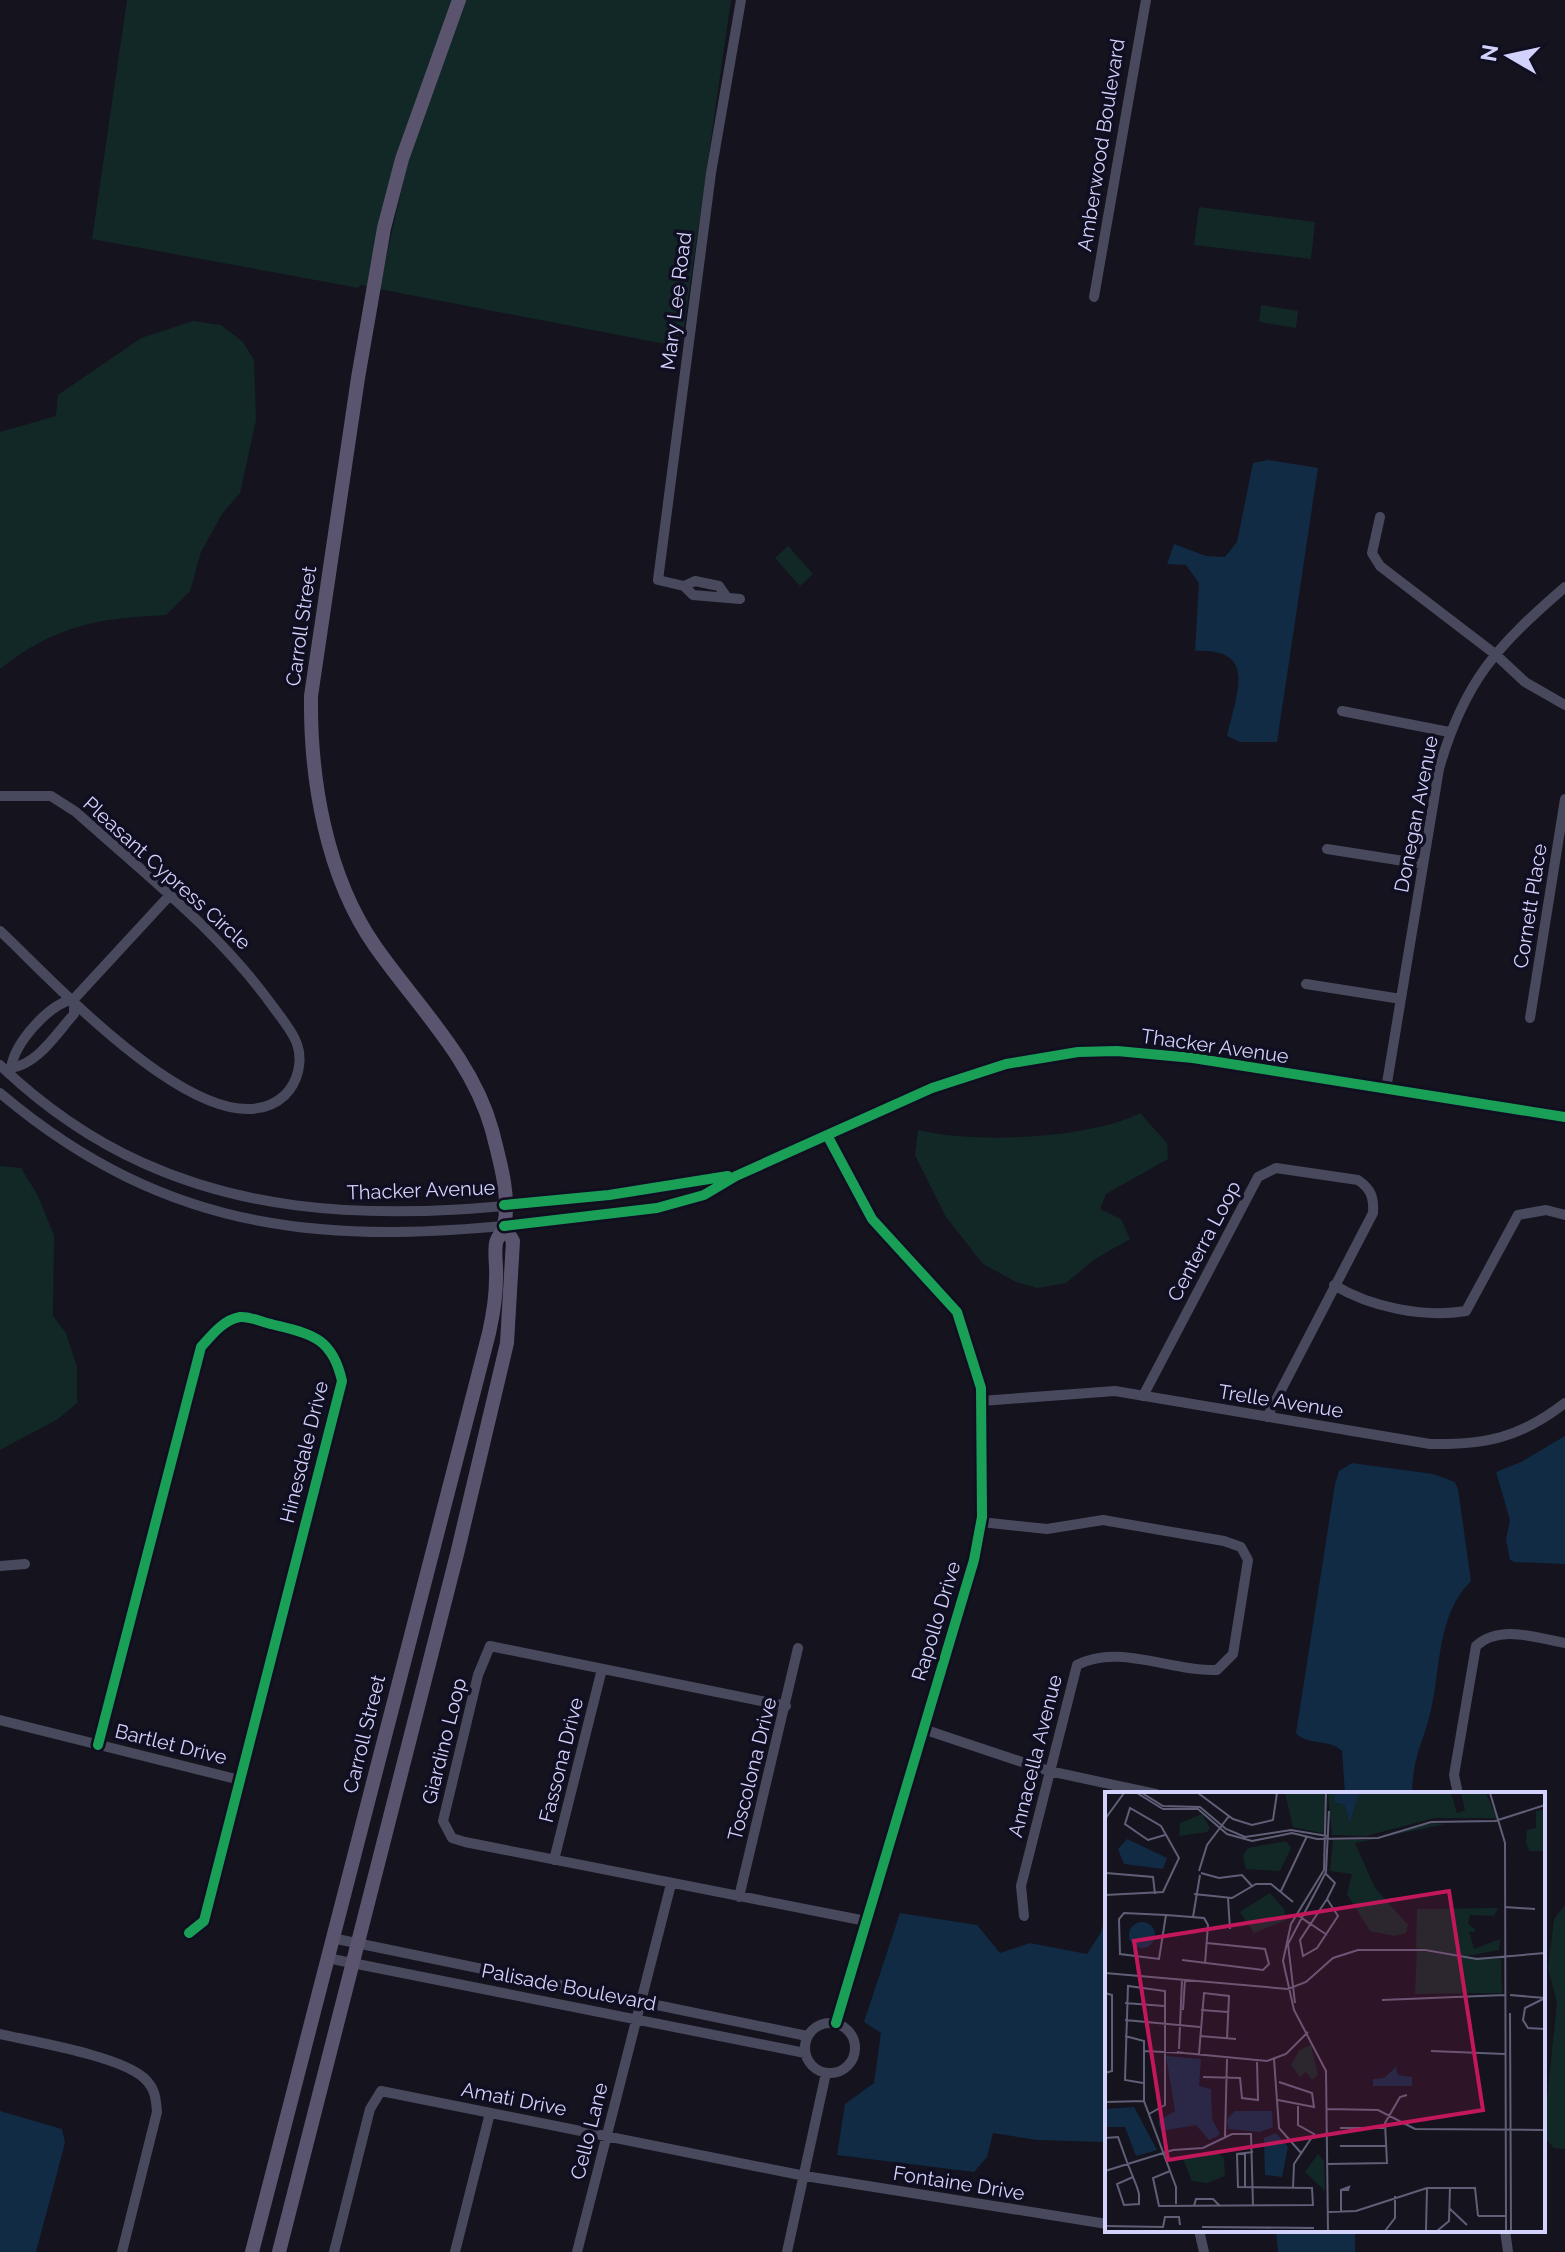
<svg xmlns="http://www.w3.org/2000/svg" width="1565" height="2252" viewBox="0 0 1565 2252" font-family="Raleway,sans-serif">
<style>
.green{fill:#122827}
.water{fill:#112b44}
.lines{fill:none;stroke-linecap:round;stroke-linejoin:round}
.minor{stroke:#49495e;stroke-width:10}
.major{stroke:#5b546f;stroke-width:14}
.cycleway-casing{stroke:#100f22;stroke-width:15}
.cycleway{stroke:#1a9f57;stroke-width:10}
.labels{text-anchor:middle;stroke-width:7;stroke-linejoin:round;paint-order:stroke}
.street-label{font-size:20px;fill:#d3d2fc;stroke:#100f22}
.inset-road{fill:none;stroke:#605f77;stroke-width:2}
.view{fill:#c2185b;fill-opacity:0.15;stroke:#c2185b;stroke-width:4}
.inset-edge{fill:none;stroke:#d3d2fc;stroke-width:4}
</style>
<rect width="100%" height="100%" fill="#14131e"/>
<!-- green -->
<path class="green" d="M127,0H453L367,286L360,285L359,288L92,239Z
M466,0H731L681,347L379,289L408,161Z
M1199,207L1315,222L1311,259L1194,245Z
M1261,305L1298,311L1296,328L1259,322Z
M193,321L221,325L243,342L254,360L256,420L240,493L222,514L201,552L190,591L166,615C98,618 54,626 0,669V432L56,416L58,395L141,338Z
M788,546L813,574L800,586L775,558Z
M1140,1113L1167,1143L1168,1159L1106,1194L1100,1209L1121,1219L1130,1239L1095,1259L1066,1283L1037,1288L1016,1282L983,1264L946,1217L915,1155L918,1130C974,1144 1089,1139 1140,1113Z
M0,1166L21,1168L37,1194L54,1235L53,1316L66,1333L77,1367V1403L58,1419L0,1450Z
M1565,1905V2149L1554,2148L1543,2136L1557,2003L1548,1968L1554,1919Z"/>
<!-- water -->
<path class="water" d="M1268,460L1318,468L1277,742H1240L1227,736C1236,694 1259,648 1195,651L1199,583L1186,565L1167,564L1174,544L1206,556L1225,557L1237,542L1253,463Z
M1565,1436V1564L1515,1562L1510,1560L1506,1539L1510,1520L1496,1472L1521,1462Z
M1352,1463L1433,1474L1455,1482L1458,1489L1471,1581C1437,1615 1441,1666 1431,1710C1423,1744 1413,1755 1412,1794L1345,1793L1342,1751C1329,1738 1307,1746 1296,1733L1335,1484L1339,1471Z
M900,1913L977,1925L1000,1953L1030,1943L1087,1954L1100,1934L1107,1914V2142L1037,2140L993,2133L987,2157L974,2172L837,2155L845,2104L874,2083L881,2033L864,2022Z
M0,2111L62,2129L65,2143L36,2252H0Z
M1276,2230H1355V2252H1278Z"/>
<g class="lines">
<!-- minor -->
<path class="minor" d="M1094,297L1146,0
M1380,517L1372,553L1380,566L1495,654L1525,682L1565,705
M684,586L695,581L719,586L726,596
M740,599L693,595L684,586L658,580L711,173L741,0
M1342,711L1449,732
M0,796H51L76,812C145,874 220,932 274,1008C282,1019 293,1032 297,1044C303,1061 298,1082 285,1095C215,1161 49,976 0,931
M1327,849L1423,864
M1306,984L1401,999
M74,999V1014C56,1034 38,1064 11,1068C15,1042 49,1004 74,999L170,895
M1530,1018L1565,799
M0,1065C183,1240 397,1222 628,1192C662,1188 696,1180 730,1176
M1386,1089L1439,769C1464,681 1497,646 1565,587
M0,1093C172,1238 335,1246 549,1221C599,1216 655,1215 703,1195C715,1190 726,1181 738,1175C770,1159 804,1146 836,1131C915,1095 989,1062 1077,1053C1144,1046 1214,1062 1281,1072C1375,1087 1470,1103 1565,1117
M827,1135L872,1219L957,1312L981,1388L982,1517L974,1560L836,2023
M1334,1285C1370,1307 1423,1318 1466,1311L1518,1215L1546,1210L1565,1215
M1143,1396L1258,1177L1276,1168L1358,1180C1371,1189 1374,1197 1373,1213L1267,1417
M981,1401L1115,1391L1430,1444C1485,1445 1520,1438 1565,1403
M981,1522L1047,1529L1103,1520L1224,1541L1241,1547L1248,1560L1233,1654L1217,1670C1171,1672 1119,1643 1077,1665L1021,1886L1024,1916
M0,1566L25,1564
M786,1706L490,1646L478,1675L443,1821L452,1838L465,1842L866,1921
M0,1720L240,1780
M923,1729L1049,1771L1156,1794
M98,1745L201,1347C212,1335 223,1320 240,1317C249,1316 262,1322 271,1324C310,1334 332,1336 342,1381L204,1921L189,1933
M1458,1794L1454,1775L1476,1646C1500,1624 1535,1638 1565,1643
M554,1860L602,1669
M739,1897L798,1648
M332,1938L807,2036
M327,1958L805,2053
M805 2048a25 25 0 1 1 50 0a25 25 0 1 1-50 0Z
M0,2034C35,2042 120,2056 144,2078C155,2088 156,2098 157,2112L122,2252
M1199,2230L1204,2252
M1505,2230L1508,2252
M334,2252L370,2109L381,2091L805,2176L1107,2224
M455,2252L490,2113
M577,2252L671,1884
M787,2252L826,2073"/>
<!-- major -->
<path class="major" d="M252,2252L489,1333C493,1315 496,1297 496,1279C497,1267 494,1254 496,1243C497,1237 503,1232 504,1226C511,1197 499,1158 492,1130C472,1058 416,1005 375,946C326,876 310,779 311,696L358,378L384,228L402,159L459,0
M279,2252L457,1554L507,1343L513,1241L504,1226"/>
<defs>
<path id="cycleway" d="M827,1135L872,1219L957,1312L981,1388L982,1517L974,1560L836,2023
M504,1205L609,1195L728,1176
M504,1226L657,1208L704,1195L736,1176L932,1088L1006,1064L1078,1052L1117,1051L1193,1058L1565,1117
M98,1745L201,1347C212,1335 223,1320 240,1317C249,1316 262,1322 271,1324C310,1334 332,1336 342,1381L204,1921L189,1933"/>
</defs>
<!-- cycleway casing -->
<use href="#cycleway" class="cycleway-casing"/>
<!-- cycleway -->
<use href="#cycleway" class="cycleway"/>
</g>
<g class="labels">
<!-- street labels -->
<g class="street-label">
<text transform="translate(1101 145) rotate(-81)" y="7">Amberwood Boulevard</text>
<text transform="translate(676 301) rotate(-83)" y="7">Mary Lee Road</text>
<text transform="translate(301 626) rotate(-82)" y="7">Carroll Street</text>
<text transform="translate(1416 814) rotate(-79)" y="7">Donegan Avenue</text>
<text transform="translate(167 873) rotate(42)" y="7">Pleasant Cypress Circle</text>
<text transform="translate(1530 906) rotate(-81)" y="7">Cornett Place</text>
<text transform="translate(1215 1046) rotate(8)" y="7">Thacker Avenue</text>
<text transform="translate(421 1190) rotate(-2)" y="7">Thacker Avenue</text>
<text transform="translate(1204 1241) rotate(-62)" y="7">Centerra Loop</text>
<text transform="translate(1281 1401) rotate(9)" y="7">Trelle Avenue</text>
<text transform="translate(304 1452) rotate(-76)" y="7">Hinesdale Drive</text>
<text transform="translate(936 1621) rotate(-73)" y="7">Rapollo Drive</text>
<text transform="translate(364 1734) rotate(-76)" y="7">Carroll Street</text>
<text transform="translate(444 1741) rotate(-76)" y="7">Giardino Loop</text>
<text transform="translate(171 1744) rotate(14)" y="7">Bartlet Drive</text>
<text transform="translate(1035 1756) rotate(-76)" y="7">Annacella Avenue</text>
<text transform="translate(561 1760) rotate(-76)" y="7">Fassona Drive</text>
<text transform="translate(752 1769) rotate(-76)" y="7">Toscolona Drive</text>
<text transform="translate(569 1987) rotate(11)" y="7">Palisade Boulevard</text>
<text transform="translate(514 2099) rotate(11)" y="7">Amati Drive</text>
<text transform="translate(589 2131) rotate(-76)" y="7">Cello Lane</text>
<text transform="translate(959 2183) rotate(9)" y="7">Fontaine Drive</text>
</g>
</g>
<!-- overview -->
<g transform="translate(1105 1792)">
<rect width="440" height="440" fill="#14131e"/>
<path d="M180,1H220L221,42L188,35ZM223,1H230L231,12L239,13L245,31L254,1H346L352,21L360,18L356,1H381L392,26H330L261,44L227,43ZM440,18V67V59H424L421,49L422,38L431,36V19ZM97,22L105,36L102,40L74,44L75,31ZM326,31L340,32L250,51L270,96L303,133L301,141L290,144L265,139L242,102L247,82L225,79L228,48H262ZM181,49L186,56L175,79L141,77L138,64L143,56ZM165,101L179,117L181,128L149,141L135,120ZM393,116L389,124L365,123L363,132L370,137L369,141L364,139L369,157L395,147L394,158L362,164L311,156L312,117ZM312,158L361,166L396,164L397,201L310,202ZM206,253L213,283L207,288L201,280L195,285L186,273L194,258ZM110,359L119,366L120,384L102,391L87,389L77,364ZM213,362L219,369L220,399L200,380Z" fill="#122827"/>
<path d="M230,1H254L245,31L239,13L230,11ZM22,47L62,66L58,77L19,72L13,57ZM24 143a13 13 0 1 1 26 0a13 13 0 1 1-26 0ZM61,264L96,267L94,294L106,297L107,327L115,342L111,345L104,348L91,333L56,339L53,329L70,319ZM291,275L293,283L307,285V294H268V287L279,286ZM29,315L52,358L31,364L20,335H0V317ZM130,319H167L168,335L155,340L123,337L122,327ZM171,341L183,355L177,385L160,383L159,346Z" fill="#112b44"/>
<path class="inset-road" d="M32,1L58,17H93L122,42L147,49L187,41L212,47L273,46L326,30L390,29L440,13M37,1L58,14L95,15L121,37L140,45L186,38L222,44M93,1L128,27L147,33L168,28L172,1M221,1L219,78L186,132L178,169L189,218L221,279L223,439M385,1L400,51L401,439M0,27L19,1M94,79L102,53L124,24M1,81L48,85L50,102M96,81L114,86L137,83L147,94M221,82L230,91L222,107M176,99L202,44M89,102L127,106L151,92H166L188,110M0,103L58,100L74,66L56,34L25,16L20,32L43,48L60,43M123,106L125,137M222,107L233,124L212,156L198,164L195,148ZM400,115L430,117M61,123L54,167L15,162L14,127L19,121L61,123L99,126L103,133L100,172M88,125L95,83M205,132L194,124L222,143M77,168L158,178L164,172L160,157L102,151M0,181L183,197L201,190L228,166L253,158H320L372,167L440,161M0,201L7,203V279L0,281M405,203L440,206M440,206L420,216L418,228L423,236L440,237M277,208L400,203M20,211L59,214M190,211L183,152L221,80L224,19M78,218L80,188M96,218L123,220M405,221L406,439M20,228L95,235M20,244L39,249V309L71,395V412M95,244L131,247M74,257L77,188M39,259L79,261L72,260M326,259L400,262M79,261L162,269L181,262L203,240M94,262L99,201L124,204L122,247M169,267L174,336L197,362M98,285L135,286L137,306L153,308L152,270M38,291L20,288L23,194L60,199V313L44,322M173,308L209,315L207,301L174,290M0,310L39,309M222,317L273,318L310,337L440,338M235,336H279M120,345L122,267M0,346L13,345L22,370L32,395L34,402V412L19,413L12,392L28,385M235,354H281M223,372L282,371L280,331L295,305L302,303M0,379L68,358L98,356L127,342H146L148,414M65,379L48,386L54,414L208,413L207,396L133,395L132,362L148,360M140,396V360M188,396L189,372L209,342L193,333V314M322,396H370L373,424M236,398L244,395L243,398H236V420M89,414L91,407H108L115,414M344,416L362,433M223,420L251,419L322,396M373,424H402M0,434L58,435L60,425H74L75,433M97,435L209,436M280,439L290,426V404M321,439L322,396M332,439L344,429L345,396"/>
<path class="view" d="M344,99L378,318L63,368L29,149Z"/>
<rect width="440" height="440" class="inset-edge"/>
</g>
<!-- north arrow -->
<g transform="translate(1509 56) rotate(279)" stroke="#100f22" stroke-width="6" paint-order="stroke">
<path d="M0-6L14 30L0 20L-14 30Z" fill="#d3d2fc"/>
<text y="-12" font-size="22" font-weight="bold" text-anchor="middle" fill="#d3d2fc">N</text>
</g>
</svg>
